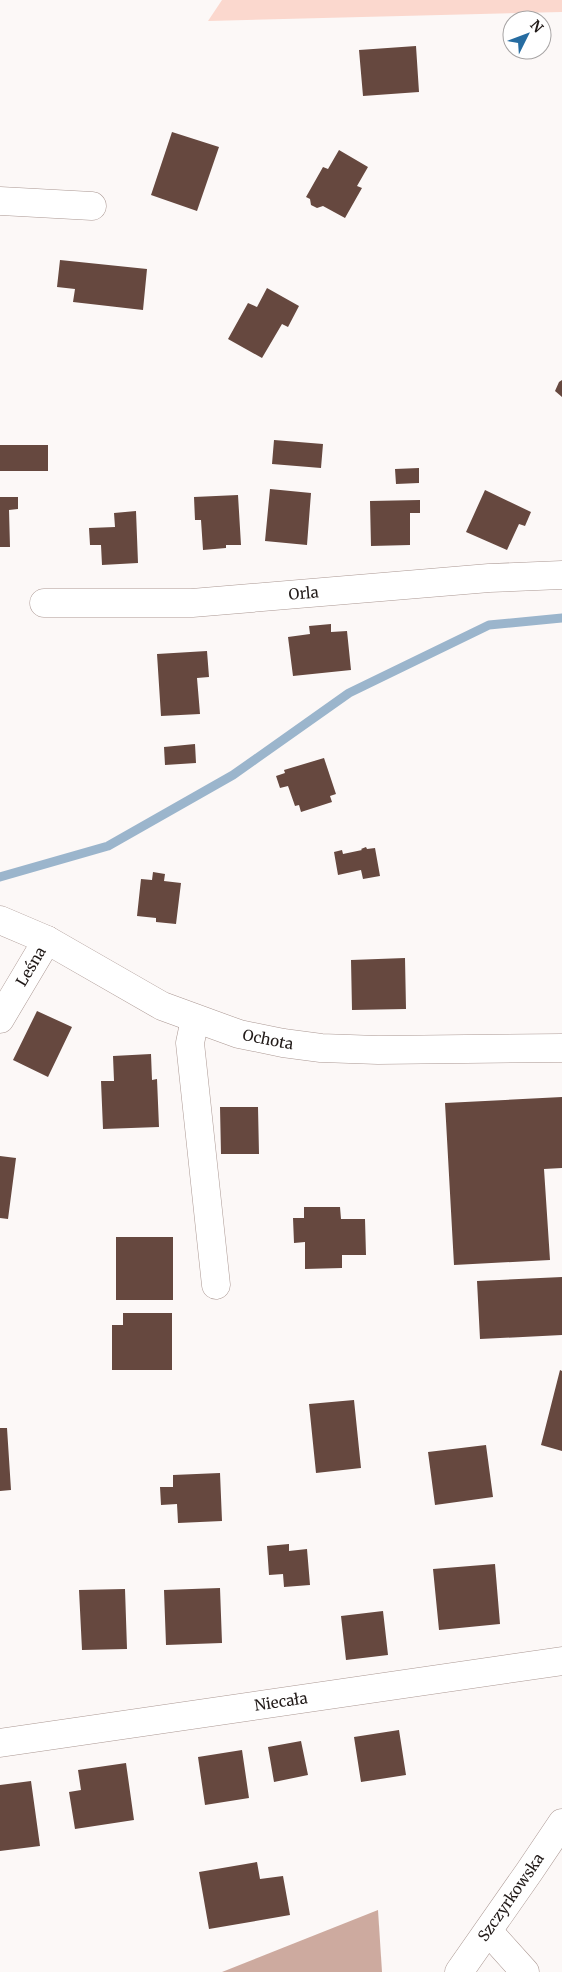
<svg xmlns="http://www.w3.org/2000/svg" width="562" height="1972" viewBox="0 0 562 1972" font-family="Merriweather,serif">
<style>
.green{fill:#fbd8ce}
.forest{fill:#cdaa9f}
.lines{fill:none;stroke-linecap:round;stroke-linejoin:round}
.stream{stroke:#9bb5cc;stroke-width:9}
.building{fill:#66483f}
.minor-casing{stroke:#ab9893;stroke-width:29}
.major-casing{stroke:#ab9893;stroke-width:29}
.minor{stroke:#fff;stroke-width:28}
.major{stroke:#fff;stroke-width:28}
.labels{text-anchor:middle;stroke-width:5;stroke-linejoin:round;paint-order:stroke}
.street-label{font-size:15px;fill:#211a18;stroke:#fff}
</style>
<rect width="100%" height="100%" fill="#fcf8f7"/>
<!-- green -->
<path class="green" d="M222,0H562V12L208,21Z"/>
<!-- forest -->
<path class="forest" d="M378,1910L382,1972H222Z"/>
<g class="lines">
<!-- stream -->
<path class="stream" d="M0,877L108,846L233,775L349,693L489,625L562,618"/>
</g>
<!-- building -->
<path class="building" d="M416,46L419,92L363,96L359,50Z
M172,132L219,147L197,211L151,195Z
M339,150L368,167L357,186L362,188L345,218L323,206L317,208L311,205L310,199L306,197L323,167L328,169Z
M60,260L147,269L143,310L73,302L75,289L57,287Z
M267,288L299,306L288,327L282,324L262,358L228,339L248,303L257,307Z
M562,380V397L555,391L559,382Z
M274,440L323,444L321,468L272,464Z
M0,445H48V471H0Z
M419,468V483L396,484L395,469Z
M270,489L311,493L307,545L265,541Z
M485,490L531,512L525,526L519,524L507,550L466,532Z
M238,495L241,545H226V548L203,550L201,520H195L194,497Z
M0,497H18V509L9,510L10,547H0Z
M420,500V513H410V545L371,546L370,501Z
M136,511L138,563L102,565L101,545H90L89,528L115,527L114,513Z
M331,624V632L347,631L351,670L293,676L288,637L310,634L309,626Z
M207,651L209,677L197,678L200,714L161,716L157,654Z
M195,744L196,763L165,765L164,747Z
M324,758L336,794L330,796L332,802L301,812L299,805L295,806L288,786L280,788L276,776L285,773L284,770Z
M366,847L367,849L375,848L380,876L363,879L361,870L338,875L334,852L342,850L343,854L362,850L361,849Z
M153,872L165,874L164,881L181,883L176,924L156,922V918L137,916L141,879L152,880Z
M405,958L406,1009L352,1010L351,960Z
M37,1011L72,1027L48,1077L13,1060Z
M151,1054L152,1080L157,1079L159,1127L103,1129L101,1081H114L113,1056Z
M562,1097V1168L544,1169L550,1260L454,1265L445,1103Z
M220,1107H258L259,1154H221Z
M0,1156L16,1158L8,1219L0,1218Z
M304,1207H340L341,1219H365L366,1255H342V1268L305,1269V1242L294,1243L293,1218H304Z
M116,1237H173V1300H116Z
M562,1277V1335L480,1339L477,1281Z
M123,1313H172V1370H112V1325H123Z
M560,1370L562,1371V1451L541,1445Z
M354,1400L361,1468L316,1473L309,1404Z
M0,1428H7L11,1490L0,1491Z
M486,1445L493,1497L435,1505L428,1452Z
M220,1473L222,1521L178,1523L177,1504L161,1505L160,1487H173V1475Z
M289,1544V1551L307,1549L310,1585L284,1587L283,1574L269,1575L267,1546Z
M495,1564L500,1624L439,1630L433,1569Z
M220,1588L222,1643L166,1645L164,1590Z
M125,1589L127,1649L82,1650L79,1590Z
M383,1611L388,1655L346,1660L341,1616Z
M399,1730L406,1775L361,1782L354,1737Z
M301,1741L308,1775L274,1782L268,1747Z
M242,1750L249,1798L205,1805L198,1757Z
M126,1763L134,1820L75,1829L69,1792L81,1790L78,1770Z
M31,1781L40,1846L0,1851V1785Z
M257,1862L260,1879L283,1876L290,1915L209,1929L199,1872Z"/>
<g class="lines">
<defs>
<g id="minor">
<path d="M0,201L92,206"/>
<path id="s1" d="M44,603H192L489,578L562,575"/>
<path id="s2" d="M0,920L47,940L162,1006L239,1034L283,1043L321,1048L378,1050L562,1048"/>
<path id="s3" d="M0,1019L47,940"/>
<path d="M195,1019L190,1043L216,1285"/>
<path id="s4" d="M0,1743L562,1661"/>
<path d="M489,1932L525,1972"/>
</g>
<g id="major">
<path id="s5" d="M459,1972L529,1872L562,1823"/>
</g>
</defs>
<!-- minor casing -->
<use href="#minor" class="minor-casing"/>
<!-- major casing -->
<use href="#major" class="major-casing"/>
<!-- minor -->
<use href="#minor" class="minor"/>
<!-- major -->
<use href="#major" class="major"/>
</g>
<g class="labels">
<!-- street labels -->
<g class="street-label">
<text dy="5" stroke="none"><textPath href="#s1" startOffset="260">Orla</textPath></text>
<text dy="5" stroke="none"><textPath href="#s3" startOffset="61">Leśna</textPath></text>
<text dy="5" stroke="none"><textPath href="#s2" startOffset="295">Ochota</textPath></text>
<text dy="5" stroke="none"><textPath href="#s4" startOffset="284">Niecała</textPath></text>
<text dy="5" stroke="none"><textPath href="#s5" startOffset="91">Szczyrkowska</textPath></text>
</g>
</g>
<!-- north arrow -->
<g transform="translate(527 35) rotate(48)"><circle r="24" fill="#ffffff" stroke="#a6a3a3"/>
<path d="M0-4L9 19L0 12L-9 19Z" fill="#266ca1"/>
<text y="-8" font-size="14" font-weight="bold" text-anchor="middle" fill="#211a18">N</text>
</g>
</svg>
